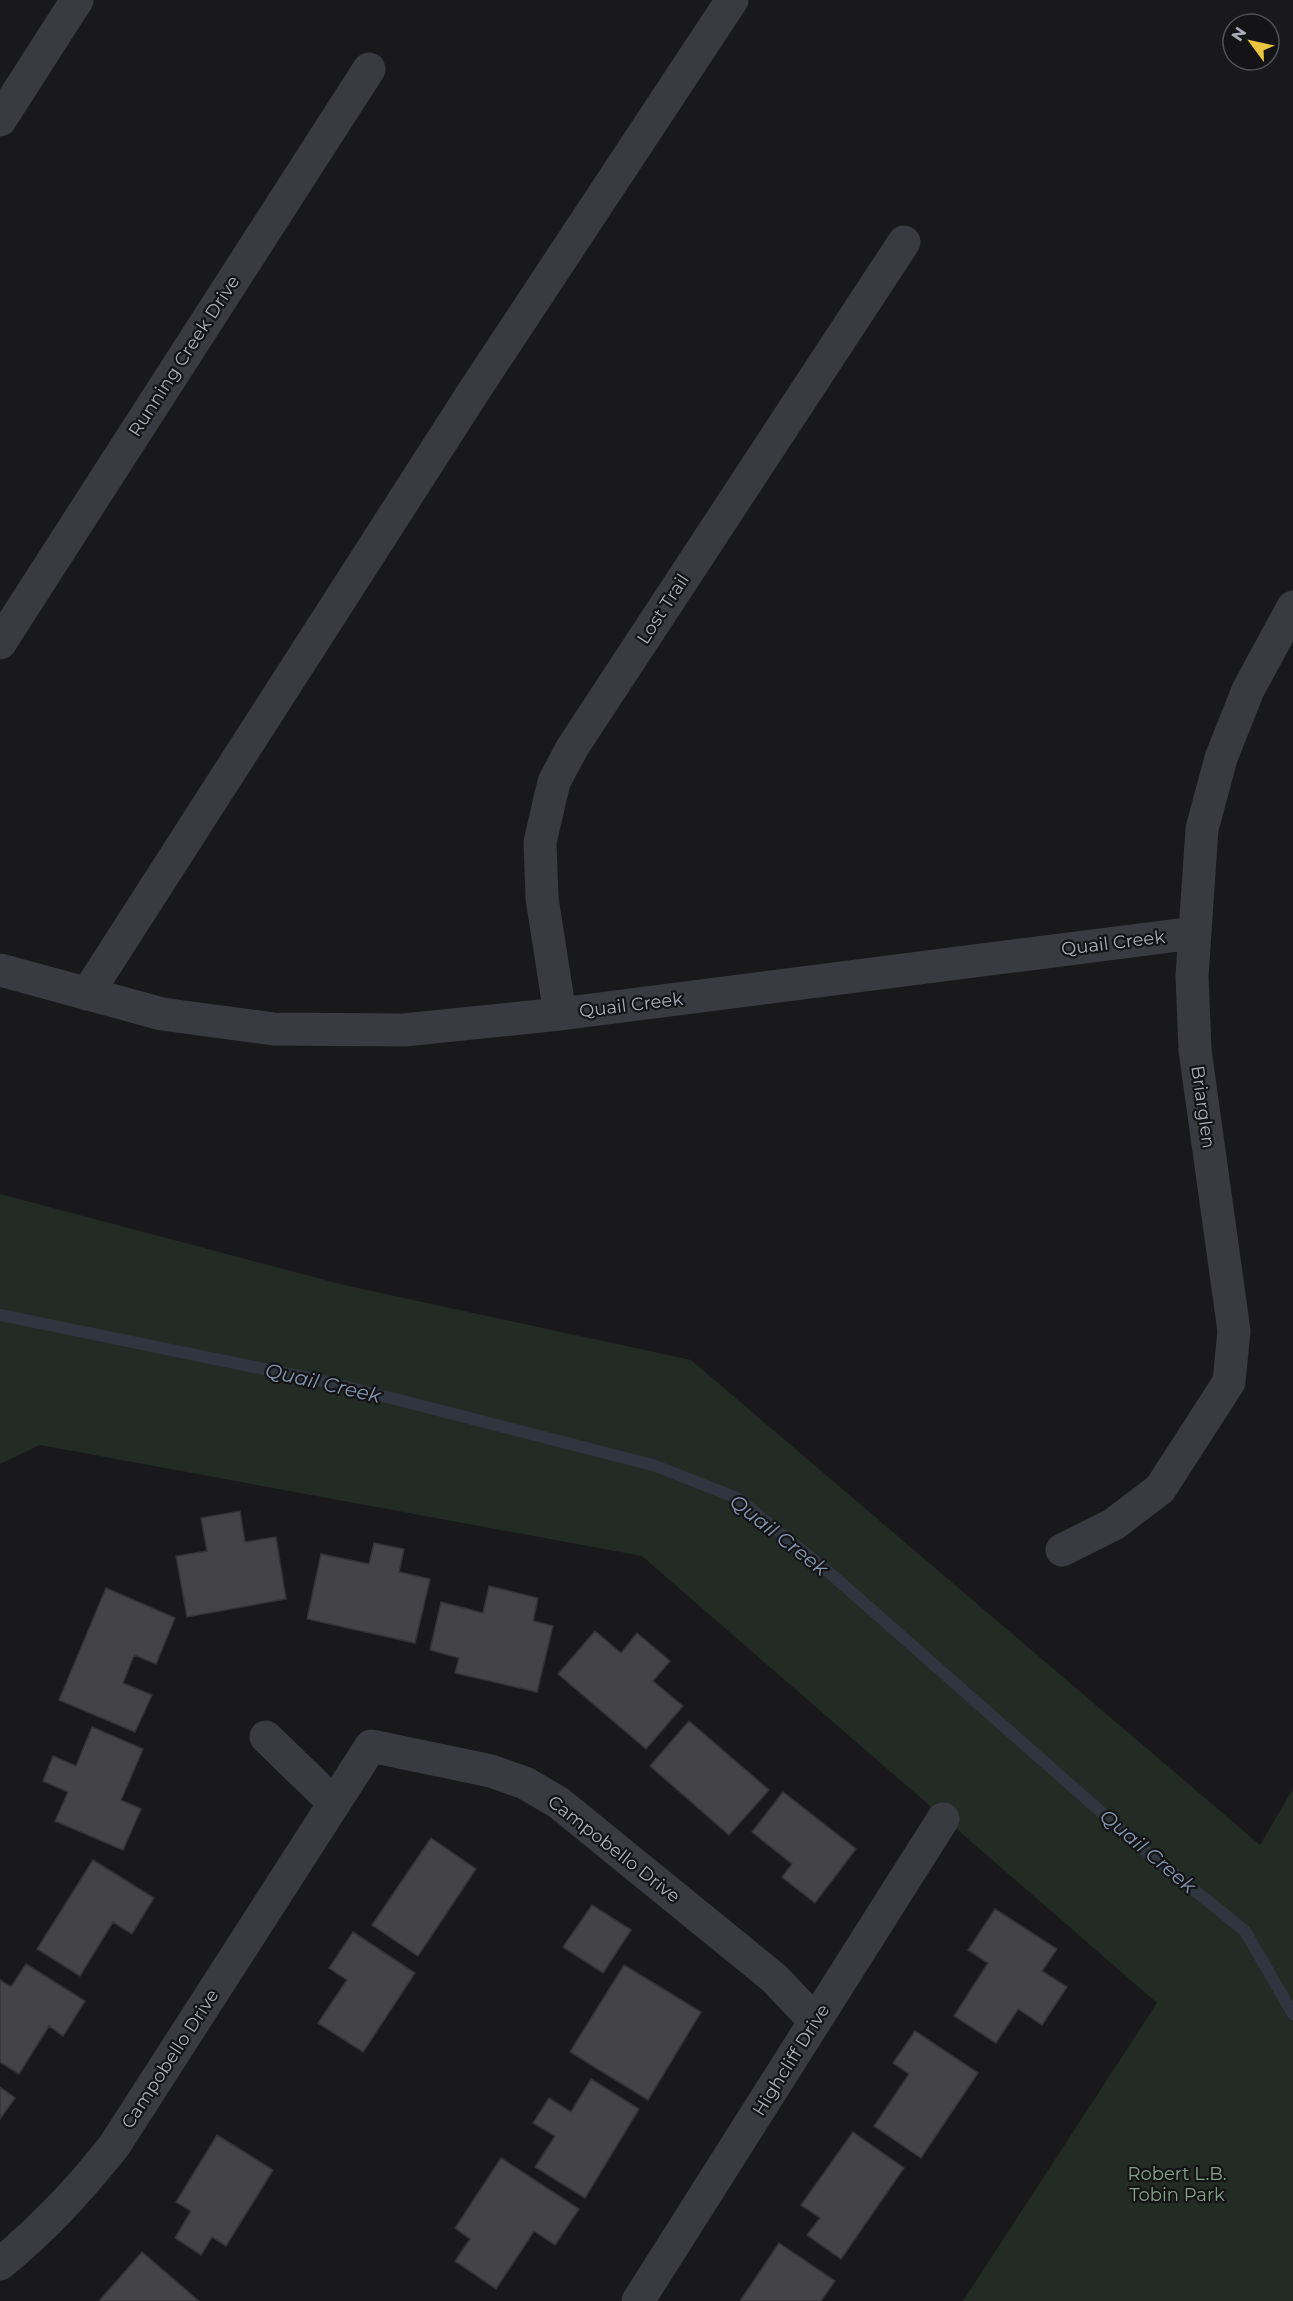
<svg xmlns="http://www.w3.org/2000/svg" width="1293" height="2301" viewBox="0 0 1293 2301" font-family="Montserrat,sans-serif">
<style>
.green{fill:#232b25}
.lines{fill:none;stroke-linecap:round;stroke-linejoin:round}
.stream{stroke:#2f363f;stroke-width:12}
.building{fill:#444448;stroke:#343337;stroke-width:1.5}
.minor{stroke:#3a3b40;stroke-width:33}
.labels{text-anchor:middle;stroke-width:4.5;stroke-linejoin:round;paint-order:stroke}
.street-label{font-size:18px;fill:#acafba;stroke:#141416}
.park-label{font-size:18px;fill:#84a489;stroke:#141416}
.water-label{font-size:20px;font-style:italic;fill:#8599b4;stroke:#141416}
</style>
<rect width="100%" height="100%" fill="#19191b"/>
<!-- green -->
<path class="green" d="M0,1194L344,1285L691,1360L1260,1845L1293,1789V2301H963L1157,2003L642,1556L40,1445L0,1464Z"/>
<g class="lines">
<!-- stream -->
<path class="stream" d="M0,1315L328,1382L653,1465L737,1498L831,1574L1142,1848L1245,1931L1293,2014"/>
</g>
<!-- building -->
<path class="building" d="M240,1511L245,1542L276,1537L286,1599L187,1617L176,1556L207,1551L201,1518Z
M374,1543L404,1549L399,1572L430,1579L415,1643L307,1619L321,1554L369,1564Z
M489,1586L538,1598L533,1621L553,1626L537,1692L455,1673L459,1658L430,1650L441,1602L483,1613Z
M106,1588L175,1618L156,1664L134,1655L123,1683L152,1695L135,1732L59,1700Z
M595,1631L621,1653L637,1633L670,1661L653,1681L683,1706L646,1749L558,1674Z
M689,1721L769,1790L729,1835L650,1766Z
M92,1727L143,1749L121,1800L141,1809L123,1850L55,1821L68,1792L43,1781L53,1756L76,1766Z
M783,1792L856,1849L815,1903L782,1877L792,1864L752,1832Z
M431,1838L476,1869L418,1956L372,1925Z
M93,1860L154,1898L132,1934L113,1922L80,1976L37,1949Z
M592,1905L631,1930L603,1973L563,1947Z
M995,1909L1057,1949L1042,1971L1067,1987L1042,2025L1018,2009L996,2043L954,2016L988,1963L968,1950Z
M353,1932L415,1973L363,2052L318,2023L347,1980L329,1968Z
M26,1964L85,2001L63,2036L49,2026L19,2074L0,2062V1980L11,1987Z
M624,1965L701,2012L648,2100L570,2052Z
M915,2031L978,2073L921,2158L874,2126L909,2074L893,2063Z
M591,2079L639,2109L585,2198L535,2167L555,2136L533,2123L549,2098L571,2112Z
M0,2087L15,2098L0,2119Z
M853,2132L904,2168L841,2259L807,2235L820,2218L801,2205Z
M217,2135L273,2170L226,2246L212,2237L201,2255L175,2238L191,2211L176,2202Z
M501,2158L579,2209L555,2245L534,2231L496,2289L455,2261L470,2239L455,2228Z
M779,2243L835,2281L821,2301H740Z
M142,2252L199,2301H99Z"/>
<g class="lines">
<!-- minor -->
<path class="minor" d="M0,120L77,0
M0,643L369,69
M0,970L162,1014L274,1029L404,1030L560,1014L1194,933
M87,994L472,394L732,0
M560,1014L542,898L540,842L554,782L572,748L904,242
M1062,1550L1114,1524L1160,1489L1229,1382L1234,1331L1195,1050L1192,976L1202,829L1221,758L1248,690L1293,607
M266,1737L334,1803
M0,2264C45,2227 78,2191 114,2146L371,1746L491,1771L525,1783L559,1803L774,1978L815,2021
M638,2301L943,1819"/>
</g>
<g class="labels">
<!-- street labels -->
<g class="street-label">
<text transform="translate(184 356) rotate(-57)" y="6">Running Creek Drive</text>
<text transform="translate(663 609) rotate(-57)" y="6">Lost Trail</text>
<text transform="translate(1113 943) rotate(-7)" y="6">Quail Creek</text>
<text transform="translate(631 1005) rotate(-7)" y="6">Quail Creek</text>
<text transform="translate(1203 1107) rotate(82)" y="6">Briarglen</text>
<text transform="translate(614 1849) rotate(38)" y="6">Campobello Drive</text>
<text transform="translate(170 2059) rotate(-57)" y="6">Campobello Drive</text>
<text transform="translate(791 2060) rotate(-58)" y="6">Highcliff Drive</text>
</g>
<!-- park labels -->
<g class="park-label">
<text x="1177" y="2180">Robert L.B.<tspan x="1177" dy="21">Tobin Park</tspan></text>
</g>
<!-- water labels -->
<g class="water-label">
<text transform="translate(323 1383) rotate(13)" y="7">Quail Creek</text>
<text transform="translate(779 1535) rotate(38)" y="7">Quail Creek</text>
<text transform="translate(1148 1851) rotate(40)" y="7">Quail Creek</text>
</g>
</g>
<!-- north arrow -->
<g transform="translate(1251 42) rotate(303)"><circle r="28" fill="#141416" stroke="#515258" stroke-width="1.5"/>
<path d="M0-4.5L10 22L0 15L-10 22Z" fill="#ecc540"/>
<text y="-9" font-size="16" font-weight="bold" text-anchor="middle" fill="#acafba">N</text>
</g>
</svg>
